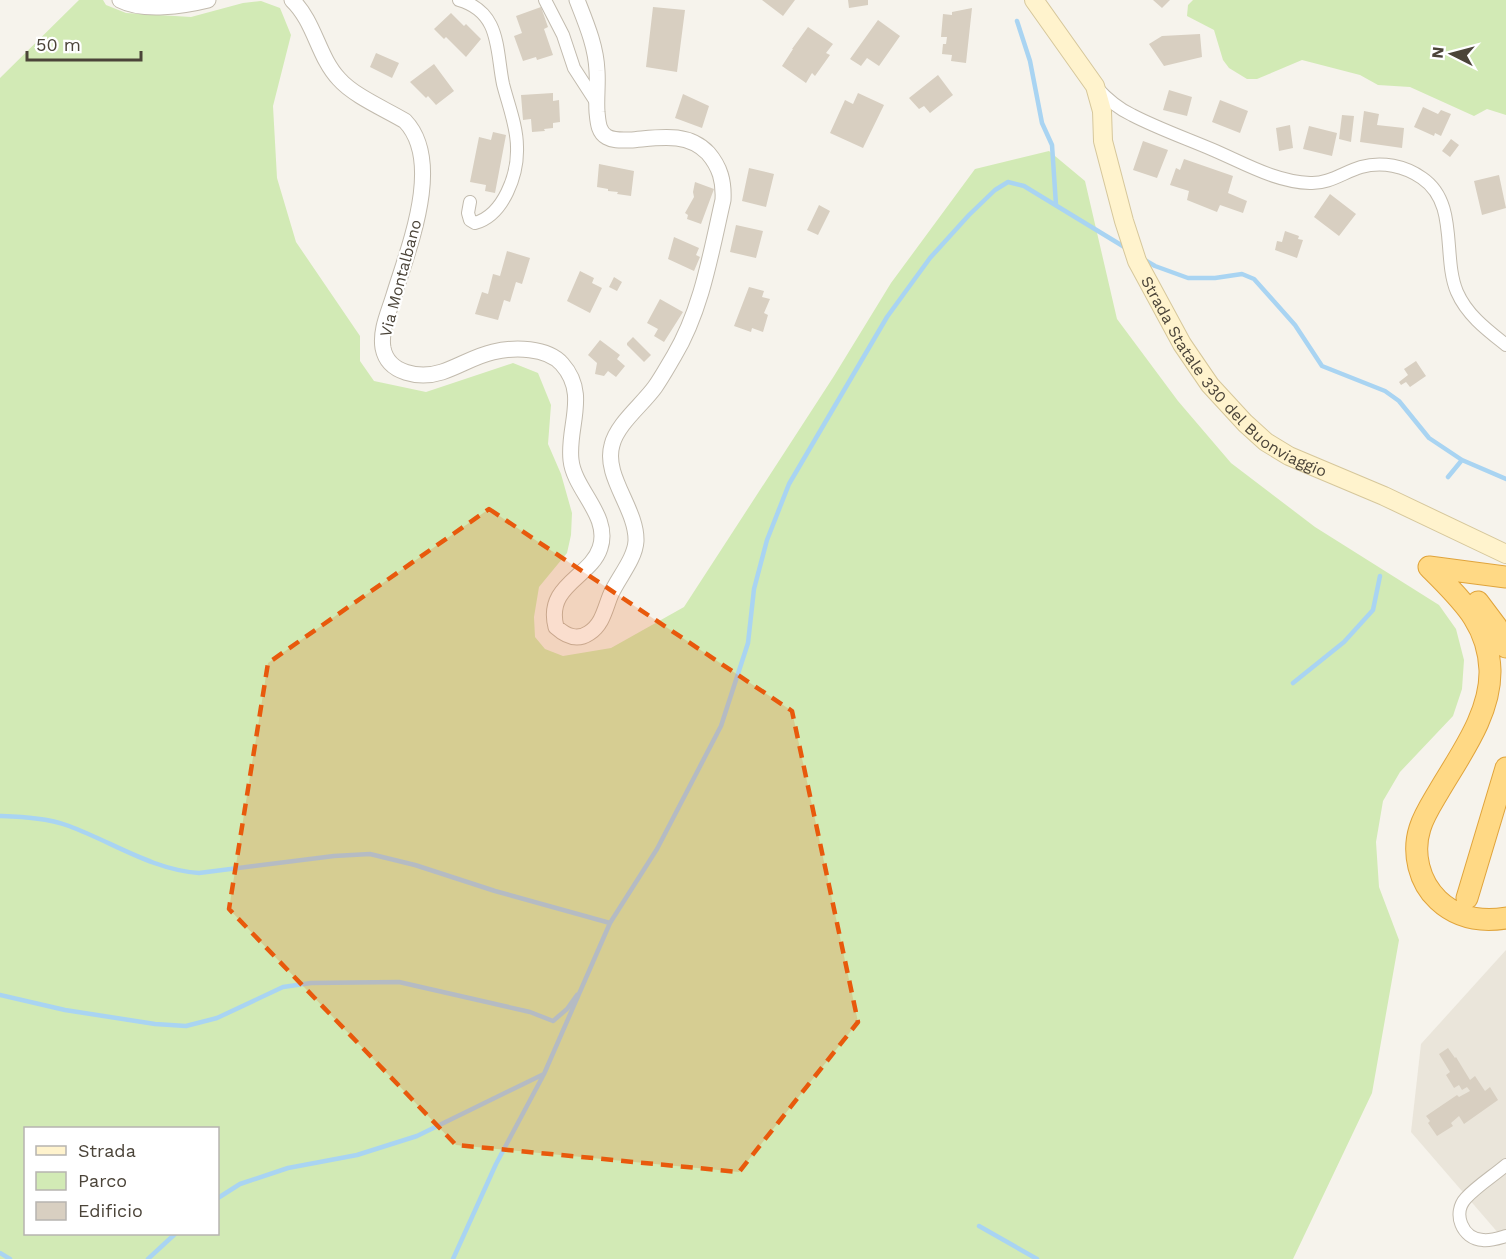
<svg xmlns="http://www.w3.org/2000/svg" width="1506" height="1259" viewBox="0 0 1506 1259" font-family="'Work Sans',sans-serif">
<style>
.residential{fill:#eae5da}
.green{fill:#d2eab5;fill-rule:evenodd}
.lines{fill:none;stroke-linecap:round;stroke-linejoin:round}
.stream{stroke:#a9d4f2;stroke-width:4.5}
.building{fill:#d8cfc1}
.minor-casing{stroke:#c2bbae;stroke-width:14}
.tertiary-casing{stroke:#c2bbae;stroke-width:17}
.secondary-casing{stroke:#d6c79b;stroke-width:20}
.trunk-casing{stroke:#e0a43c;stroke-width:23}
.minor{stroke:#fff;stroke-width:12}
.tertiary{stroke:#fff;stroke-width:15}
.secondary{stroke:#fff3cd;stroke-width:18}
.trunk{stroke:#ffd985;stroke-width:21}
.marked{fill:#e8590c;fill-opacity:0.2;stroke:#e8590c;stroke-width:4.5;stroke-dasharray:12 8;stroke-linejoin:round}
.labels{text-anchor:middle;stroke-width:4.5;stroke-linejoin:round;paint-order:stroke}
.street-label{font-size:16px;fill:#4b4439;stroke:#fff}
</style>
<rect width="100%" height="100%" fill="#f6f3ec"/>
<!-- residential -->
<path class="residential" d="M1506,950V1242L1411,1132L1421,1044Z"/>
<!-- green -->
<path class="green" d="M79,0H103L106,5L126,13L191,17L243,3L261,1L280,8L291,35L273,106L277,178L296,242L360,336V361L374,381L426,392L513,363L538,373L551,405L548,444L561,474L572,513L571,535L567,553L539,587L534,617L535,637L545,649L563,656L611,648L684,607L834,376L891,283L975,169L1049,151L1085,181L1117,319L1178,401L1231,463L1315,527L1439,605L1456,629L1464,660L1462,689L1453,716L1400,772L1383,801L1376,842L1379,887L1399,940L1372,1093L1293,1259H0V78ZM218,1128V1234H26V1128Z
M1193,0H1506V115L1487,109L1474,116L1410,87L1378,85L1360,75L1302,60L1257,79H1247L1229,68L1223,60L1214,30L1187,16L1188,5Z"/>
<g class="lines">
<!-- stream -->
<path class="stream" d="M1017,21L1030,61L1042,123L1052,145L1056,205
M1143,259L1155,266L1188,278H1215L1242,274L1254,279L1295,325L1322,366L1385,391L1399,401L1429,438L1462,460L1506,479
M1448,477L1462,460
M1293,683L1344,642L1373,610L1380,576
M0,816C22,817 48,818 69,826C112,842 153,870 199,873L334,856L370,854L415,865L495,891L610,923
M0,995L65,1010L155,1024L186,1026L217,1018L283,987L311,983L399,982L530,1012L553,1021L567,1009L577,995
M218,1198L240,1184L288,1168L357,1155L417,1136L544,1074
M979,1226L1037,1259
M0,1253L10,1259
M148,1259L175,1234
M453,1259L496,1164L544,1074L610,923L657,849L721,726L748,643L754,589L767,540L789,484L887,317L930,258L969,215L995,190L1008,182L1024,186L1126,248"/>
</g>
<!-- building -->
<path class="building" d="M762,0H795L783,16Z
M848,0H868V5L849,8Z
M1153,0H1170L1162,8Z
M541,7L548,27L544,29L553,55L537,60L536,57L523,61L514,36L522,33L516,16Z
M653,7L685,10L677,72L646,67Z
M972,8L966,63L951,61L952,55L942,54L943,44H946L947,37H941L943,14L952,15V12Z
M451,13L464,26L466,24L481,39L466,57L446,37L444,39L434,29Z
M878,20L900,36L879,66L867,58L861,66L850,59Z
M808,27L833,44L826,53L830,55L815,76L812,73L806,83L782,66L793,49H792Z
M1200,34L1202,57L1164,66L1149,44L1162,36Z
M376,53L399,63L392,78L370,67Z
M434,64L454,91L436,105L428,96L426,98L410,82Z
M938,75L953,95L930,113L924,106L919,109L909,98Z
M1169,90L1192,97L1187,116L1163,110Z
M553,93V101L559,100L560,122L553,123V128L544,129L545,131L532,132L531,119L523,120L521,95Z
M858,93L884,105L863,148L830,133L845,100L853,104Z
M683,94L709,106L702,128L675,118Z
M1220,100L1248,111L1240,133L1212,122Z
M1423,107L1438,114L1441,110L1451,114L1441,136L1435,133L1434,136L1414,127Z
M1364,111L1379,114L1377,125L1404,128L1402,148L1360,142Z
M1342,115L1354,116L1351,142L1339,139Z
M1290,125L1293,148L1279,151L1276,128Z
M1309,126L1337,133L1332,156L1303,149Z
M493,132L506,135L495,193L485,191L486,185L470,182L479,137L491,140Z
M1451,139L1459,145L1450,157L1442,151Z
M1143,141L1168,150L1157,178L1133,170Z
M1184,159L1233,176L1228,193L1247,201L1243,213L1220,205L1217,212L1187,200L1189,191L1170,185L1176,168L1180,170Z
M599,164L634,171L631,196L617,194L618,192L608,191V189L597,187Z
M749,168L774,174L766,207L742,201Z
M1499,175L1506,208L1482,215L1474,181Z
M695,182L714,189L701,224L687,219L688,215L685,213L694,197L693,192Z
M1330,194L1356,214L1339,236L1314,217Z
M819,205L830,211L818,235L807,230Z
M736,225L763,231L756,258L730,252Z
M1285,231L1299,236L1298,239L1303,240L1297,258L1275,250L1277,241L1282,242Z
M674,237L699,248L696,255L700,257L694,271L668,259Z
M507,251L530,258L522,284L516,282L510,302L504,300L498,320L475,314L482,292L488,294L493,274L500,276Z
M580,271L594,278L592,283L602,288L590,313L567,301Z
M614,277L622,282L617,291L609,287Z
M749,287L764,291L762,297L770,299L764,313L768,315L763,332L752,328L751,332L734,326Z
M660,299L683,312L664,342L654,336L658,329L647,323Z
M633,337L651,355L644,362L627,345V343Z
M600,340L620,355L617,359L625,366L616,377L608,371L604,376L595,374L597,363L588,355Z
M1416,361L1426,376L1410,387L1406,382L1401,385L1399,382L1408,375L1404,369Z
M1448,1048L1455,1058L1456,1057L1470,1080L1475,1076L1485,1091L1490,1087L1498,1100L1464,1124L1459,1116L1451,1123L1453,1126L1437,1136L1428,1123L1430,1121L1426,1116L1457,1095L1459,1097L1470,1091L1467,1087L1462,1090L1459,1085L1454,1088L1446,1075L1450,1072L1439,1054Z"/>
<g class="lines">
<defs>
<path id="minor" d="M459,0C501,12 496,50 503,84C508,104 517,126 517,147C518,174 504,215 475,223L470,220L468,213L470,202
M545,0L563,35L574,68L596,102
M1096,87C1106,98 1119,109 1132,115C1157,128 1185,138 1211,149C1242,162 1275,182 1310,183C1329,184 1344,172 1361,167C1382,161 1405,166 1422,178C1459,203 1442,257 1457,292C1467,315 1487,330 1506,345
M1506,1165C1493,1176 1477,1186 1466,1198C1452,1213 1462,1239 1483,1240C1490,1241 1499,1238 1506,1236"/>
<path id="tertiary" d="M120,0C143,12 184,6 208,0
M292,0C315,22 318,57 339,79C354,96 385,109 405,121C444,162 408,249 394,295C389,312 380,330 383,348C388,374 420,379 442,372C460,366 475,356 493,352C514,347 547,347 562,364C589,394 567,427 571,460C574,490 611,516 600,548C591,577 545,585 556,627C566,636 577,641 589,633C603,624 605,608 611,594C618,578 635,559 636,541C637,509 603,476 612,445C617,424 642,405 655,387C662,377 668,366 674,356C702,309 711,252 723,200C724,181 720,167 708,153C687,131 657,138 630,140C622,140 614,141 607,137C598,132 598,121 597,112C596,98 598,85 597,71C596,46 586,23 577,0"/>
<g id="secondary">
<path id="s1" d="M1034,0L1095,86L1102,111L1103,141L1124,221L1137,261L1182,344L1210,385L1245,423L1266,442L1289,456L1384,496L1506,554"/>
</g>
<path id="trunk" d="M1429,567C1460,599 1488,622 1490,670C1491,714 1460,755 1439,791C1432,803 1424,815 1420,828C1412,853 1419,882 1438,900C1457,918 1481,922 1506,918
M1429,567L1506,577
M1478,602L1496,626L1506,647
M1467,898L1506,768"/>
</defs>
<!-- minor casing -->
<use href="#minor" class="minor-casing"/>
<!-- tertiary casing -->
<use href="#tertiary" class="tertiary-casing"/>
<!-- secondary casing -->
<use href="#secondary" class="secondary-casing"/>
<!-- trunk casing -->
<use href="#trunk" class="trunk-casing"/>
<!-- minor -->
<use href="#minor" class="minor"/>
<!-- tertiary -->
<use href="#tertiary" class="tertiary"/>
<!-- secondary -->
<use href="#secondary" class="secondary"/>
<!-- trunk -->
<use href="#trunk" class="trunk"/>
</g>
<!-- marked area -->
<path class="marked" d="M489,509L792,711L858,1022L739,1172L456,1145L229,909L268,663Z"/>
<g class="labels">
<!-- street labels -->
<g class="street-label">
<text transform="translate(400 278) rotate(-75)" y="6">Via Montalbano</text>
<text dy="6" stroke="none"><textPath href="#s1" startOffset="441">Strada Statale 330 del Buonviaggio</textPath></text>
</g>
</g>
<!-- legend -->
<rect x="24" y="1127" width="195" height="108" fill="#ffffff" stroke="#b7b4b0" stroke-width="1.5"/>
<rect x="36" y="1146" width="30" height="9" fill="#fff3cd" stroke="#b7b4b0" stroke-width="1.5"/>
<text x="78" y="1157" font-size="18" fill="#4b4439">Strada</text>
<rect x="36" y="1172" width="30" height="18" fill="#d2eab5" stroke="#b7b4b0" stroke-width="1.5"/>
<text x="78" y="1187" font-size="18" fill="#4b4439">Parco</text>
<rect x="36" y="1202" width="30" height="18" fill="#d8cfc1" stroke="#b7b4b0" stroke-width="1.5"/>
<text x="78" y="1217" font-size="18" fill="#4b4439">Edificio</text>
<!-- north arrow -->
<g transform="translate(1452 54) rotate(276)" stroke="#ffffff" stroke-width="4.5" paint-order="stroke">
<path d="M0-4.5L10 22L0 15L-10 22Z" fill="#4b4439"/>
<text y="-9" font-size="16" font-weight="bold" text-anchor="middle" fill="#4b4439">N</text>
</g>
<!-- scale -->
<path d="M27 51v9h114v-9" fill="none" stroke="#4b4439" stroke-width="3"/>
<text x="36" y="51" font-size="18" fill="#4b4439" stroke="#ffffff" stroke-width="4.5" paint-order="stroke">50 m</text>
</svg>
